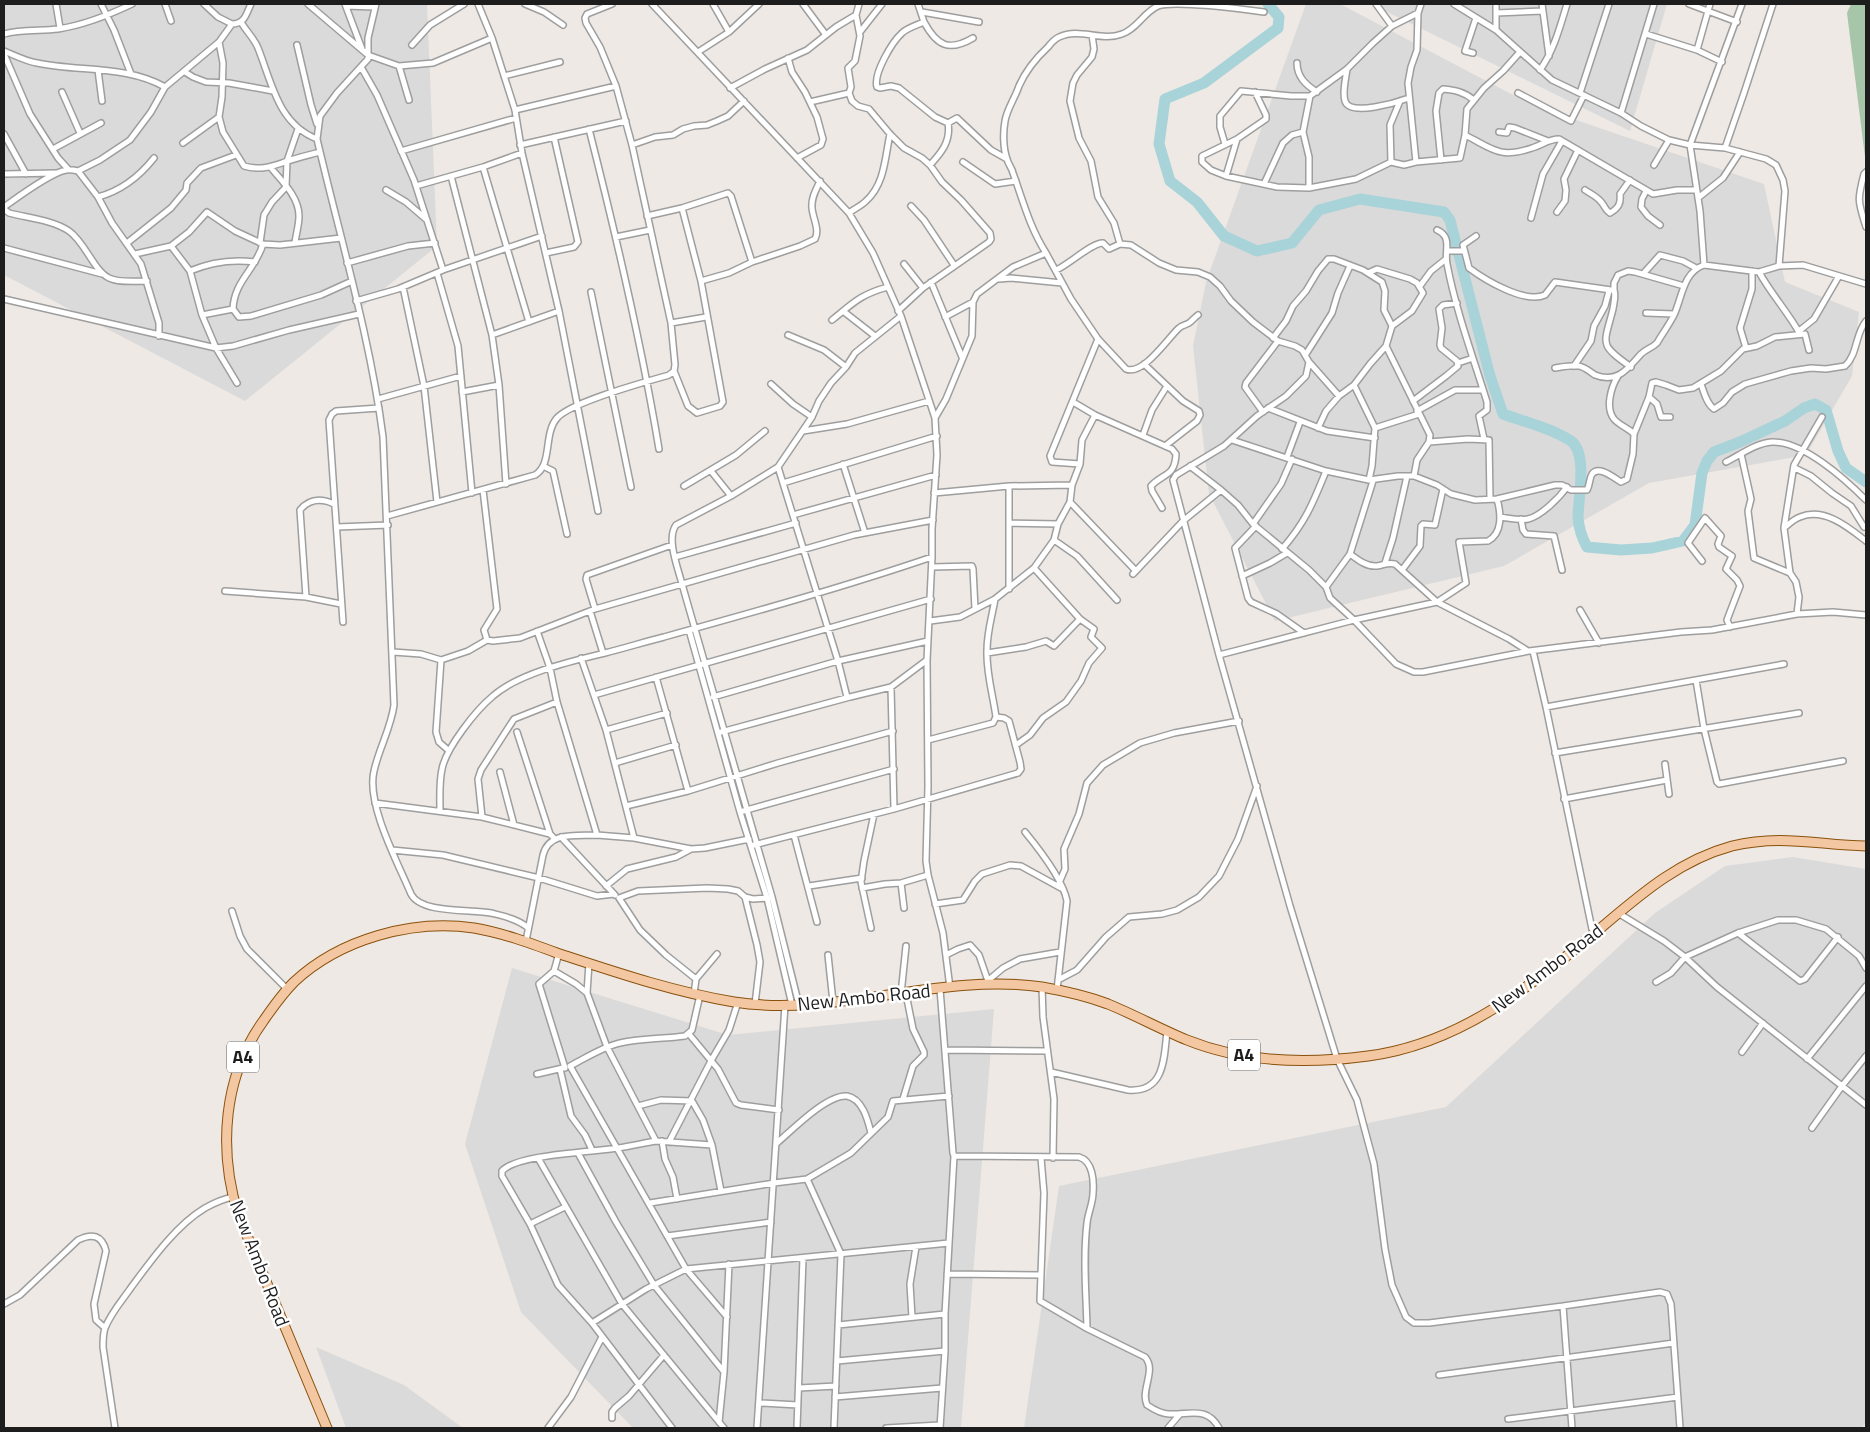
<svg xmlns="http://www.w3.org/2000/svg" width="1870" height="1432" viewBox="0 0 1870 1432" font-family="'Titillium Web',sans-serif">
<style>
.residential{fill:#dbdada}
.cemetery{fill:#a7c5a8}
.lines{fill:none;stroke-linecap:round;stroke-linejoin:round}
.river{stroke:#a8d3d8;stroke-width:11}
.street-casing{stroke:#9e9e9e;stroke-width:8}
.primary-casing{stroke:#8a510c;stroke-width:11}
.street{stroke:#fff;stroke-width:5}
.primary{stroke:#f4c7a3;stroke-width:9}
.labels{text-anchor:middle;stroke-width:5;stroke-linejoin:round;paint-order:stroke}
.shield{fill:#fff;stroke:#616161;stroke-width:1}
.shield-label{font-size:18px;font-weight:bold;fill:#1d1d1d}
.street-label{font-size:19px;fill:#1d1d1d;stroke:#fff}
</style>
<rect width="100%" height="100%" fill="#eee9e4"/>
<!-- residential -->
<path class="residential" d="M4,4H427L437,246L245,401L4,275Z
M1306,4H1340L1532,105L1764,184L1785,282L1859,312L1852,376L1806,455L1649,483L1504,566L1275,621L1209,494L1193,346L1206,282Z
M1371,4H1667L1630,131Z
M1793,857L1866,869V1422L1862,1428H1024L1059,1186L1446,1107L1655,913L1725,866Z
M512,968L728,1035L994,1009L961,1428H633L521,1312L465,1144Z
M316,1347L404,1385L463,1428H346Z"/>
<!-- cemetery -->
<path class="cemetery" d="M1851,4H1866V165L1847,13Z"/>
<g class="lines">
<!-- river -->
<path class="river" d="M1268,4L1279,17L1278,28L1204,83L1165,99L1159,144L1170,181L1197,202L1224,236L1257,251L1292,243L1319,210L1360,199L1444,212L1450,220L1490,376L1503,414C1525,422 1551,428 1571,441C1588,453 1578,499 1578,518C1579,529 1582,538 1587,547L1621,550L1652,548L1683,541L1695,525L1702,473L1707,461L1714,452L1740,442L1785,421L1804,408L1815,404L1826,410L1838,451L1846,468L1866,482"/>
<defs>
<path id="street" d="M56,4L60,28
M101,4L114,30L131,74
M165,4L171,21
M204,4L218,17L232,24
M308,4L368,55L399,66L433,63L492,38
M345,4L362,49
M376,4L368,38V59L337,93L320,116L317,139C340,238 370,336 383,437L394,705C391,728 379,748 374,771C366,804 398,863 411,894C421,914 471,909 491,913C503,916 517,919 527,927
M478,4L492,38L515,110L522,153L559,311L598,511
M525,4L544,12L563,25
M652,4L849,213L873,253L901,316L935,418L937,455L932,529V557L927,660L928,786L926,861L928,875L943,933L950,988
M713,4L729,32
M803,4L826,35
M859,4L856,15L860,36L855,61L848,68L851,87L849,93L852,101L858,106L869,109L890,134L904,148L922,158L930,165L942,182L961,200L990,233L991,239L989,242L923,288L898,311
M918,4L924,22C917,25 907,28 902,33C892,42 873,74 877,87L880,88L891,86L899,88L935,117L948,123
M1376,4L1392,26
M1454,4L1496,30L1552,80L1621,113L1641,126L1669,140L1690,145L1725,148L1766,159L1776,165L1783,180L1785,191L1779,266L1803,265L1866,284
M1542,4L1549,56
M1689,4L1737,22
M1742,4L1690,145L1700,211L1704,265L1759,272L1779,266
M346,6L374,7
M922,12L979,22
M1496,13L1543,11
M241,22C246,31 254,38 258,48C272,83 278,124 317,139
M924,22C937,46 949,52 973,38
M1496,30V4
M860,32L882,4
M4,34C20,29 41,31 58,29C84,25 109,15 132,4
M1646,34L1697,50L1722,62
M1092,35L1094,49L1092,57L1077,75L1073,83L1070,101L1079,138L1091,161L1098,197L1114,223L1120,244L1131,245L1159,263L1176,270L1198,272L1210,277L1220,286L1231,301L1253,322L1278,341L1295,346L1302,350L1309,362L1306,376L1286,396L1257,416L1224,446L1176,475L1173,480L1219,655
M219,42L223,63L222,97L219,117L223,132L244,166C262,171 272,166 288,161C299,157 309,155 320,152
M297,45L311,105L317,124
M412,45L430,25L464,4
M1697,50L1710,4
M4,51C14,55 25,61 37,63C79,72 126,65 165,87
M698,52L729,32L759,4
M1473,53L1465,51L1476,18
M4,54L30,114L58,158L68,169
M788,58L792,72L805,92L817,117L823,139L821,145L797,158
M1297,63C1297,77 1306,85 1317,92
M399,66L409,100
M361,67L377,95L414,180L443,270
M1347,69C1346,78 1342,92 1345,101C1350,117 1398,102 1409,98
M98,70L102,101
M1540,70C1554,50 1560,27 1567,4
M185,72L193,77L206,82L229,83L273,91
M504,76L560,62
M730,88L765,69L807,50L836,27L856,15
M62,92L80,133
M1255,92L1266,115V119L1237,139L1202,156V162L1211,170L1226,176L1277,187L1309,188L1356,179L1391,162L1404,165L1416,162L1460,158L1465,135L1467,109L1484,88L1503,71L1520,52
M1518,93L1571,121L1584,95
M1580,93L1609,4
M810,102L849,93
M515,110L616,86
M1621,113L1654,4
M589,129C616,235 641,341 659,449
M1499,132L1507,133L1509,127L1515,128L1548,141
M4,134L26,174
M1465,135C1493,149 1499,159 1532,148C1542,145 1549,139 1559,139L1653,194L1677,190H1696
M183,143L219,117
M1225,144L1220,127V116L1241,91L1291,96H1310L1347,69L1373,43L1392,26L1418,13
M520,145L626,121
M632,145L655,137L673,135L683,129L694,126L707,125L717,121L728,116L744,101
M1725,148L1744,93L1773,4
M53,149L101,123
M401,151L516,118
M1441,160L1436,111L1439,93L1443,89C1455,90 1464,92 1474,100
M963,162L995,184L1016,181
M1391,162L1390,125L1400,101
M1416,162L1408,83L1411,67L1417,50L1418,13L1421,4
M930,165C942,152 951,141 948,123L957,118L991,150L1007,159
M1654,165L1669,140
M483,167L529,322
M271,168C282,181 299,197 299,216C299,225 296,234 295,243
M78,171L100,160L130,140L151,112L165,87L219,42L232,24C245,24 246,14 251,4
M1866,172L1864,174C1857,201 1858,201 1866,227
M4,174L56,173
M451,176L492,335L559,311
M1226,176L1237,139
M1264,184L1283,143L1292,135L1303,132
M416,186L483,167L522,153
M1309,188V157L1303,132L1310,96
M386,190L406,202L427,220
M1585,190C1591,194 1598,197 1602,203C1606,208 1605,210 1610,213C1619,208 1621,203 1620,194L1630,180
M1646,191L1642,199L1641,207L1648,216L1660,225
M98,197C120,191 139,177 154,158
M1698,198L1723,178L1740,152
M911,206L924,220L954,265
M4,207C18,197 50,173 66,170C70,169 74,170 78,171L98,197L112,223L141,264L159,323V336
M4,209L9,213C28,218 53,220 69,231C85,242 94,271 109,278C119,283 136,281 147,281
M1557,212L1565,201L1566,190L1564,179L1578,150
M849,213C854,209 861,206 866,201C885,184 885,157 890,134
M647,216L682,208L728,193L731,196L752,262
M1531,218L1543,174L1562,141
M1437,230C1453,237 1444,251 1447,264C1456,311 1473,357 1487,402V410L1479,416L1484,439
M1476,236L1463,245L1469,268C1485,280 1525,304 1545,295L1555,282L1611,290H1614V283L1618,275L1628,271L1635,272L1684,286
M616,237L650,230
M127,243L171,208L186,190L187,183L201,168L236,155
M260,243L264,215L272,202L286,187L287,161L298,129
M263,244C256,269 234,281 233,309L239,317L251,316L321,295L352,281
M171,246L190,271L202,315L216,348L237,383
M4,248L102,274
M1448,251H1464
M546,253L574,247L578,242L554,137
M1046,253L1071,299L1098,339L1126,369C1143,376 1167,339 1179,328C1182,325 1186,325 1189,323C1192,321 1195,317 1198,315
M135,254L171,246L189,232L207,212L235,231L263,244L280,245L341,238
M347,263L408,246L435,243
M904,264L923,288
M1056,270C1068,265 1093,242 1103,243L1109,249L1120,244
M190,271C211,262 232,259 255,262
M1759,272C1771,294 1788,312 1800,334
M437,273L458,346L472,493
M1368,273L1377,269L1410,279L1417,283L1423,293L1412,311L1392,326
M1643,274L1660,255L1683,261L1696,268
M999,279L1011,278L1062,283
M701,281L729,273L752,262L800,246L815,239C820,230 813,219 812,208C811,198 816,190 820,181
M931,282L962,357
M1420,286L1431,271L1446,259
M403,287L424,386L437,502
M1614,290C1616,296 1614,302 1613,309C1604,345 1598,344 1631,367
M591,292L631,487
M4,299L216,348L233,346L289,330L359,314
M356,301L398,289L443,270L542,236
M843,311L875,336
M1646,313L1674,314
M202,315L233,309
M945,317L973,302
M832,320C853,303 861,294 888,287
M671,323L706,317
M1799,331L1814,319L1839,276
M492,335L499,385L506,484
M788,335L824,350L846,367
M1273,338L1286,321L1293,306L1306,291L1318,271L1328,259H1334L1363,270L1382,282L1385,291L1384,310L1392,326L1386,346L1370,364L1354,385L1339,396L1326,411L1318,428
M1386,346L1430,435L1429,442L1417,460L1414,476
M1746,348L1740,328L1752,289V271
M1306,354L1332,313L1338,293L1350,266
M1309,362L1339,396
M1458,363L1473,358
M1144,364L1183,401L1199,411L1200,415L1197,421L1165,446
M1574,366L1591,341L1594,326L1605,306L1609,291
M1555,368C1562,367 1571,365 1578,366C1584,366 1590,372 1595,375C1618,384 1628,368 1641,354C1646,349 1652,348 1657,343C1662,334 1669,325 1674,315C1682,298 1683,272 1704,265
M674,371L688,406L697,413L720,406L723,402L701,281L682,208
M1618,376C1611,387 1605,408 1614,419C1619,425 1628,428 1634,434
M771,384L793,404L812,417
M1701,384C1704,393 1707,404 1714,409L1723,403L1732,392L1745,384L1791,371L1811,368L1826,369L1845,366C1858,354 1855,334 1866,321
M1354,385L1375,428L1372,466L1369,480
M462,392L499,385
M1649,397L1657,404L1661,417H1670
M378,399L461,376
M1413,401L1446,376L1458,366L1457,361L1441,348L1440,345L1442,328L1439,309L1443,305L1457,303
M1073,402L1095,415L1172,449L1176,454C1175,477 1163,473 1151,486L1152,491L1162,508
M1268,408L1327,431L1375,438
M1417,411L1455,390H1483
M1263,412L1245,387L1246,383L1278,341
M935,418L946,399L972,336L973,302L977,294L1013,267L1046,253C1030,228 1023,201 1013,173C1012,168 1008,164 1007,159C1003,148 1003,132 1005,121C1007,109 1015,98 1019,86C1026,70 1035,59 1048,47C1051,43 1055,39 1059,37C1080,27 1101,42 1122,34C1137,29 1144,12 1158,6C1174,0 1243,9 1264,12
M1375,428L1419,414
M803,431L847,424L929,401
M1143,435L1152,410L1167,386
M1232,440L1326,471L1369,480L1398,476H1414L1437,485L1451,494L1475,500L1497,499L1555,485H1562L1571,490H1587C1590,485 1589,479 1592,474C1599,465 1614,478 1621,482L1627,479L1633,454L1634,434L1649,397L1652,383L1656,382L1666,385L1679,390L1693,388L1721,371L1743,349L1757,346L1775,337L1805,334L1809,350
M1429,442L1468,439L1489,440L1490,499
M1741,454L1751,499L1748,511L1754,558L1790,573
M1287,457L1300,422
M1726,462C1740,455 1756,443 1772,442C1803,441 1845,479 1866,500
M843,464L865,533
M1080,464L1052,462L1050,456L1098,339
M543,466L553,471L567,534
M1190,466L1221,490L1238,505L1253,524L1309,570L1326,587
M778,467L838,661L847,697
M1795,468L1811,476L1832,493L1851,506L1864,527
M711,471L731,496
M1373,481L1350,554L1326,587L1330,598L1354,620L1396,664L1414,672H1423L1529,651L1681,632L1712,630L1797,614L1833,612L1866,615
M783,483L937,436
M684,486L736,455L765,431
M483,490L497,609L484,630L487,640L493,641L520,638L595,609L854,535L933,520
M934,493L1009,486L1072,485
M1497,499C1501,513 1503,533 1488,541L1459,542L1466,583L1437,602L1354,620L1219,655L1290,906L1337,1059L1357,1100L1363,1123L1374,1164L1385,1249L1392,1285L1406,1317L1414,1323H1429L1563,1306L1572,1428
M1070,502L1136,571
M793,515L936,475
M387,516L535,475C553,464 543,434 557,418C571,402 645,382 669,375L674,371L675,365L671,323L632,145L616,86L600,47L586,23L585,18L587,14L612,4
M1500,517C1509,518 1519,521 1528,519C1541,516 1559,498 1567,487
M1521,519L1523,530L1526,534L1554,536L1562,570
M1009,523L1058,524
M1253,524L1281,484L1292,459
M1256,526L1235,548L1248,598L1251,602L1277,614L1304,633
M337,527L388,525
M1784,528L1794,465L1822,417
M1054,540L1077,556L1117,600
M1282,549C1305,523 1313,503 1326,471
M1350,554C1358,560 1367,567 1377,566C1384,565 1388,562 1395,564L1437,602L1509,639L1528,651
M675,557L796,523
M1702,561L1688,543L1705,518L1721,536L1718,544L1719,547L1732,556L1726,569L1737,580L1740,586L1727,620L1730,627
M1385,563L1393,538L1407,476
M932,567L972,566L973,569L975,609
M1402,570L1420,546L1421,526L1423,524L1435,525L1443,489
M1133,574L1183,521L1221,490
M1242,576L1270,563L1287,553
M1009,589V486
M225,591L306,597L341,604
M306,597L300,510C309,499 321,498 334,504
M595,609L586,579L587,575L672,545
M1580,610L1599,643
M590,611L603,653
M1797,614L1799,597L1796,582L1790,573L1784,528C1789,524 1794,519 1800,517C1824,507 1848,527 1866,541
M930,621L960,617L995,599L1034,568L1054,540L1058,524L1070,502L1072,485L1080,464L1082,440L1095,415
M343,622L329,420L332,414L336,411L379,408
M689,630L740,812L767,898L792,1005
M537,631L550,668L557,702L597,835L634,838L691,849L705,848L749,839
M1533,651L1546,707L1593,934
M393,652L421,654L441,660L468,651L487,640
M987,653L1026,647L1046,641L1054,646L1080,619
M581,658L606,730L634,838
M441,660L436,732L439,742L448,750
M656,677L688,791
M1696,680L1704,729L1717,782L1719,784L1843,761
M891,687L894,809
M594,695L931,599
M713,697L838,661L928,641
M1546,707L1784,664
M606,730L667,713
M517,732L550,834
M721,732L850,697L891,687L927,660
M928,740L993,723L996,717C993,695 986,673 987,650C987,632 992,617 995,599
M1016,745L1030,735L1043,718L1066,702L1081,681L1089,663L1102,648L1091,637L1094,629L1080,619L1034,568
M1555,753L1799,713
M615,763L676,745
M1665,764L1669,794
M500,772L514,825
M1564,799L1667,780
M375,803L482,817L550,834L554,838
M626,806L688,791L778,763L893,731
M440,811C440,797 439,783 442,769C446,748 476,710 493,696C519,673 572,661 605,653C625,648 644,642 664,637C754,612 844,587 932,557
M743,811L894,769
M482,817L478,779L481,770L514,719L557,702
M1025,832C1039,849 1063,880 1067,901L1057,990
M794,835L817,922
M561,837L615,895
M754,845L894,809L1018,773L1021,769L1020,762L1009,721L1004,718L996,717
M392,850L443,855L539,878L597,896L614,894
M901,883L904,908
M1059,883L1065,869L1064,849L1079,814L1087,783L1103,765L1140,743L1174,733L1239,721
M606,886L627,869L676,857L691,849
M809,886L862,878
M862,888L885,884L901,883L928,875
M745,897L757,945L760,962L755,1004
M935,904L963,900L975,881L982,874L1010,865L1021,866L1061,888
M232,911L240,936L247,949L287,989
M1618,913L1664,941L1685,957L1717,987L1866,1105
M871,928L861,882L864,861L874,814
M1738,933L1800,981L1805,979L1838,937
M526,941L543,855C549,831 576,836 597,835
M559,953L554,971L539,984L565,1068
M828,955L833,1002
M946,955L958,949L970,945L979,955L988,981
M589,963L587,993L607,1047L656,1141C644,1143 631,1146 618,1148C594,1152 517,1154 502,1171V1176L530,1224L558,1285L592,1323L672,1428
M554,971L576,984L587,993
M696,979L717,954
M1058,980L1077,970L1106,937L1129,917L1162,914L1177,910L1199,897L1219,876L1238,839L1257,786
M1656,982L1671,973L1685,957L1738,933L1778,920H1796L1826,929L1859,956L1866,968
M984,984L1003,968L1020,959L1060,952
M1042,987L1043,1017L1054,1099L1053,1158
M940,989L953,1153L954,1156L945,1314V1351L940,1428
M694,994L696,979L666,955L640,930L619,898L638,891L707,888L728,889L738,891L745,897L753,899L768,898
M901,994L906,946
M700,995L692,1030L685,1036C664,1039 642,1038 620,1043C602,1047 586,1058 570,1066L686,1269L727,1317
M799,1005L772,897L682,584C678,568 666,539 676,525L731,496L778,467L812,417L819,401L831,383L846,367L855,353L901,316
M689,1034L718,1069L736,1103L741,1105L779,1110
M945,1050L1047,1051
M1742,1052L1763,1023
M1807,1059L1866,986
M560,1069L571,1116L585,1135L592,1150
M1051,1072L1128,1090C1165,1093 1164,1058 1167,1031
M537,1074L563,1068
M903,1099L913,1066L924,1055V1052L913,1029L906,994
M638,1106L661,1100L692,1101L703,1120L712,1145
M1812,1128L1842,1086L1866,1056
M656,1141L712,1145L721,1191
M662,1141L665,1159L673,1177L677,1199
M669,1142L712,1059L729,1030L738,1002
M777,1143C791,1131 827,1094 847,1096C863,1099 868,1121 871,1133
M578,1153L616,1222L654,1285L724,1372
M954,1156L1079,1157C1093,1161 1094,1181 1093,1193C1093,1203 1088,1213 1087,1223C1083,1257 1086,1293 1087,1327
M538,1158L622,1304L724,1428
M1041,1158L1044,1193L1040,1301L1088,1329L1145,1357C1157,1370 1140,1390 1147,1405C1153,1409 1162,1414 1169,1414C1190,1415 1207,1406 1219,1428
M807,1179L841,1254L834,1428
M650,1203L774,1183L807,1179L851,1153L888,1117L893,1101L949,1096
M530,1224L565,1207
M667,1236L771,1222
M947,1274L1040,1275
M4,1304L20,1295L78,1240C92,1233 102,1235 106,1251L94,1304L96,1320L105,1328
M1563,1306L1660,1292L1667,1294L1671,1304L1680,1428
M912,1317L910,1284L916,1247
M592,1323L646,1289L686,1269L949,1243
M838,1325L945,1314
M837,1361L945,1351
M1439,1375L1674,1343
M799,1388L836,1386
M835,1397L942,1388
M760,1403L798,1405
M612,1418V1412L615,1408L629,1396L664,1355
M1508,1419L1678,1397
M719,1422L724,1372L729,1264
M115,1428L103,1347C103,1340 103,1334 105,1328C111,1313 121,1302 130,1289C150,1262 175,1226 205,1208C214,1203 223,1199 233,1197
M548,1428L571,1397L602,1337
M757,1428L785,1005
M797,1428L803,1258
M886,1428L940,1425
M1168,1428L1180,1414"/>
<path id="primary" d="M327,1428L238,1214C218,1149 223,1076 264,1020C273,1007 283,993 294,982C340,939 412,919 474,928C503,933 530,943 557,953C615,972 674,992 734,1002C837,1018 940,972 1042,987C1065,991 1087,996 1108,1004C1135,1015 1160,1029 1187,1040C1244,1063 1308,1064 1368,1056C1461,1044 1532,985 1602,927C1641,894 1680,860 1732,846C1781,834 1818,845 1866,846"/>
</defs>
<!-- street casing -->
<use href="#street" class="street-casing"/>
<!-- primary casing -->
<use href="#primary" class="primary-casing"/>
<!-- street -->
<use href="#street" class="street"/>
<!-- primary -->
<use href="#primary" class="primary"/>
</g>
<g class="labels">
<!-- shield labels -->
<g class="shield">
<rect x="1228" y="1039.5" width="32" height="31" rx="4"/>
<rect x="227" y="1041.5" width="32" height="31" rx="4"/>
</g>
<g class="shield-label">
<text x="1244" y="1061">A4</text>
<text x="243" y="1063">A4</text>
</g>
<!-- street labels -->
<g class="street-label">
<text transform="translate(1547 968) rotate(-37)" y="7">New Ambo Road</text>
<text transform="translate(864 997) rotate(-6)" y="7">New Ambo Road</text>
<text transform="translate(260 1263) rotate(69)" y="7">New Ambo Road</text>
</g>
</g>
<!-- border -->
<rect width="1870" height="1432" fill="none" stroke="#1d1d1d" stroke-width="10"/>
</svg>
